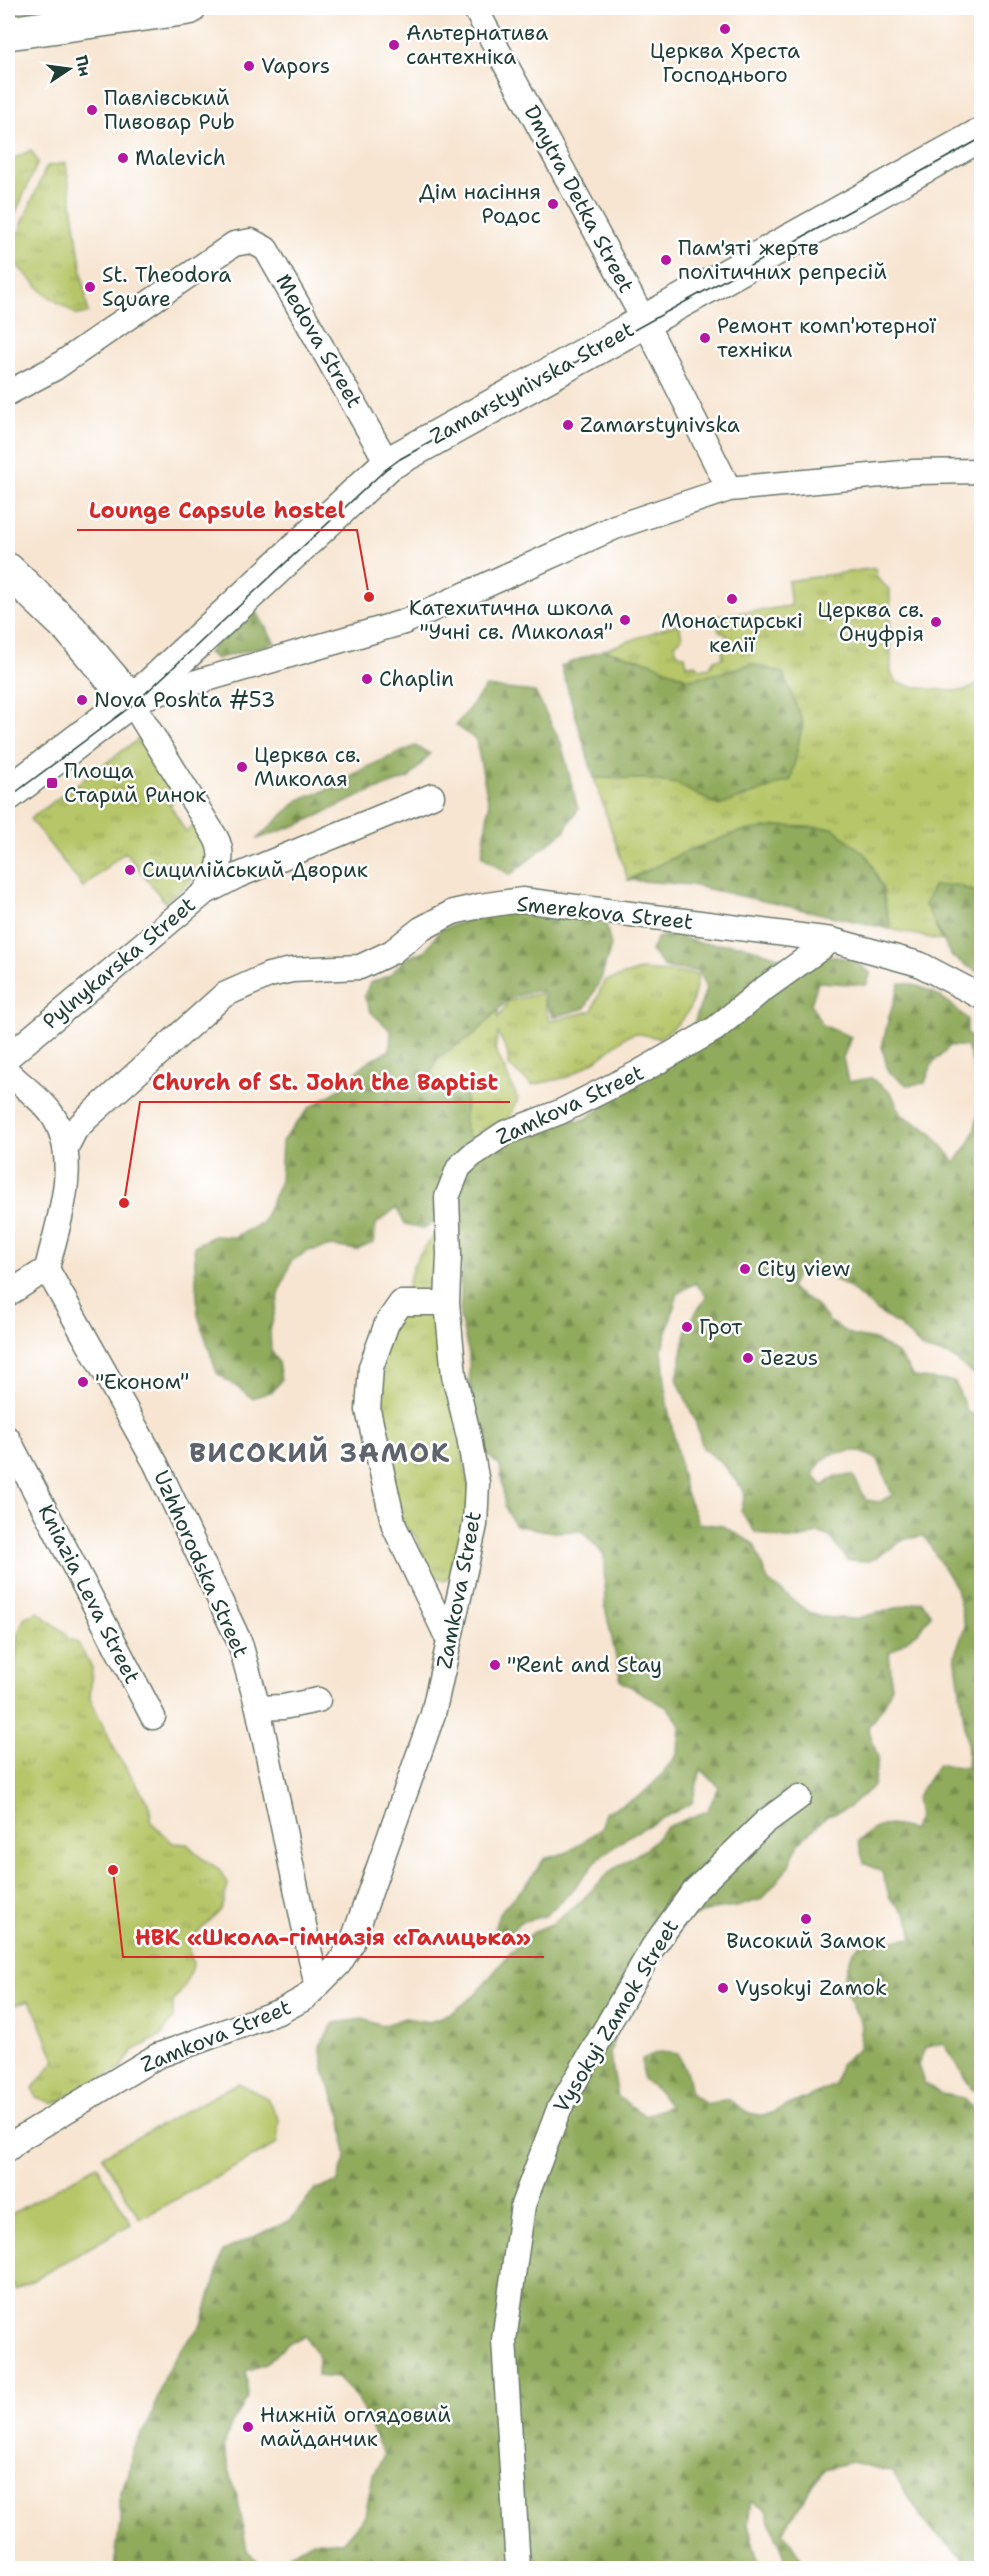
<svg xmlns="http://www.w3.org/2000/svg" width="989" height="2576" viewBox="0 0 989 2576" font-family="'Shantell Sans',sans-serif">
<style>
.grass{fill:url(#grass-tufts);stroke:#6b824e;stroke-width:1.5}
.forest{fill:url(#forest-firs);stroke:#587448;stroke-width:1.5;fill-rule:evenodd}
.pitch{fill:#b7c669;stroke:#6b824e;stroke-width:1.5}
.lines{fill:none;stroke-linecap:round;stroke-linejoin:round}
.street-casing{stroke:#6b786b;stroke-width:27}
.secondary-casing{stroke:#6b786b;stroke-width:36}
.primary-casing{stroke:#6b786b;stroke-width:36}
.street{stroke:#fff;stroke-width:24}
.secondary{stroke:#fff;stroke-width:33}
.primary{stroke:#fff;stroke-width:33}
.tram{stroke:#1f3d34;stroke-width:1.5}
.poi-dot{fill:#b5179e;stroke:#fff;stroke-width:2}
.labels{text-anchor:middle;stroke-width:5;stroke-linejoin:round;paint-order:stroke}
.poi-label{font-size:21px;fill:#1f3d34;stroke:#fff;text-anchor:start}
.street-label{font-size:21px;fill:#1f3d34;stroke:#fff}
.district-label{font-size:27px;font-weight:bold;letter-spacing:1.5px;fill:#5e636c;stroke:#fff}
.leader{fill:none;stroke:#d62828;stroke-width:2}
.callout-dot{fill:#d62828;stroke:#fff;stroke-width:2}
.callout-label{font-size:22px;text-anchor:middle;font-weight:bold;fill:#d62828;stroke:#fff;stroke-width:5;stroke-linejoin:round;paint-order:stroke}
</style>
<defs>
<pattern id="grass-tufts" width="24" height="20" patternUnits="userSpaceOnUse" patternTransform="scale(1.5)"><rect width="24" height="20" fill="#b7c669"/><path d="M3 7l-1-3M5 7V3M7 7l1-3M15 17l-1-3M17 17v-4M19 17l1-3" fill="none" stroke="#94a257"/></pattern>
<pattern id="forest-firs" width="22" height="20" patternUnits="userSpaceOnUse" patternTransform="scale(1.5)"><rect width="22" height="20" fill="#91ab5d"/><path d="M5 1l3.5 6h-7zM16 11l3.5 6h-7z" fill="#768c4e"/></pattern>
</defs>
<rect width="100%" height="100%" fill="#fff"/>
<filter id="ink" filterUnits="userSpaceOnUse"><feTurbulence type="fractalNoise" baseFrequency=".0167" numOctaves="2"/><feDisplacementMap in="SourceGraphic" scale="12" xChannelSelector="R" yChannelSelector="G"/><feConvolveMatrix kernelMatrix="1 2 1 2 8 2 1 2 1" color-interpolation-filters="sRGB"/></filter>
<filter id="wash" filterUnits="userSpaceOnUse"><feTurbulence type="fractalNoise" baseFrequency=".008" numOctaves="4" result="noise"/><feDisplacementMap in="SourceGraphic" scale="24" xChannelSelector="R" yChannelSelector="G"/><feGaussianBlur stdDeviation="1.35" result="paint"/><feColorMatrix in="noise" values="0 0 0 0 0 0 0 0 0 0 0 0 0 0 0 0 0 1.4 0 .05"/><feComposite in="paint" operator="in"/></filter>
<g filter="url(#wash)">
<rect width="100%" height="100%" fill="#f7e5d1"/>
<!-- grass -->
<path class="grass" d="M26,8H89L8,19V10Z
M31,150L38,162L8,230V162Z
M66,163L88,313L77,315L44,293L8,256L47,166Z
M875,568L877,578L890,590L891,673C892,675 894,679 896,681C905,688 954,692 966,690C972,688 977,685 981,680V894L957,885L935,927L943,941L890,929L882,887L685,852L628,880L594,778L645,779L677,784L719,806L751,664L721,673L688,679L650,662L604,650L679,623L682,638L675,644L677,653L685,656L687,665L696,664L701,669L710,667L714,660L723,658L722,649L728,643L727,635L719,631L716,616L791,606L788,581Z
M145,734L181,793L170,805L186,832L198,820L212,858L184,887L165,902L125,852L83,887L30,819Z
M641,970L698,974C693,1009 689,1018 659,1038L635,1033L625,1037L598,1059L568,1077L532,1085L509,1066L507,1051L498,1033L495,1049L518,1099L509,1120L485,1128L470,1140L464,1124L466,1097L436,1080L431,1073L438,1056L476,1033L498,1009V1019L508,1001L542,993L549,1021L592,1011L604,981Z
M438,1232L439,1302L406,1301C408,1271 417,1253 438,1232Z
M437,1311L471,1499L457,1574L444,1580L428,1573L417,1538L400,1521L373,1410L389,1326L400,1313Z
M38,1612L64,1632L68,1639L77,1642L92,1668L90,1698L116,1752L151,1808L150,1821L173,1843L187,1844L203,1859L219,1869L228,1885L221,1910L188,1942L193,1963L185,1986L173,2002V2018L161,2036L134,2050L121,2068L54,2104L36,2097L33,2088L56,2060C45,2041 42,2020 29,2001L8,2007V1678L15,1673L17,1635L25,1617Z"/>
<!-- forest -->
<path class="forest" d="M252,604L275,643L216,659L208,653Z
M604,650L650,662L688,679L721,673L751,664L783,673L803,722L791,780L719,806L677,784L645,779L594,778L561,666Z
M486,687L535,692L561,743L578,809L564,831L510,875L482,856L489,805L476,740L456,725Z
M415,746L430,754L409,778L364,794L300,824L257,839L299,800L324,791L367,767Z
M779,826L833,828L868,857L882,887L890,929L691,885L628,880L685,852L738,832Z
M957,885L981,894V974L952,957L925,905L933,886Z
M494,905L603,912L611,946L601,979L585,1008L553,1017L547,1006L544,991H535L509,998L476,1033L438,1057L431,1073L436,1080L454,1082L466,1098C464,1123 462,1133 482,1151L560,1120H584L634,1085L688,1041L706,989L699,971L665,968L651,951L657,938L671,934L699,943L742,945L781,958L820,954L853,960L871,973L866,985L818,982L811,1004L822,1025L851,1037L843,1058L848,1082L871,1078L891,1093L902,1115L931,1132L955,1162C960,1155 968,1147 971,1139C985,1109 978,1075 967,1046H950L932,1064L925,1083L907,1085L888,1071L882,1047L889,1017L900,983C926,984 950,1002 967,1019V1035L981,1043V1380L950,1356L923,1349L899,1325L876,1311L848,1286L822,1274L797,1272L790,1289L814,1303L831,1323L853,1336L875,1340L898,1354L914,1377L955,1382L967,1412L981,1417V2092L972,2089L943,2043L925,2048L918,2065L924,2083L941,2094L964,2098L981,2119V2568H966L962,2557L927,2526L893,2472L851,2462L824,2469L783,2531L802,2560L805,2568H788L766,2510L751,2501L748,2525L760,2568H114L120,2522V2491L129,2474L132,2450L150,2420L164,2377L182,2347L202,2325L223,2251L291,2220L315,2189L337,2183L346,2156L342,2118L325,2074L320,2046L334,2023L363,2019L381,2026L405,2018L429,2022L453,2012L476,1994L510,1953L535,1931L552,1924L582,1900L612,1870L647,1848L667,1827L707,1811L719,1787L701,1769L692,1803L632,1834L599,1858L570,1893L545,1916L520,1922L500,1943L491,1940L499,1913L527,1884L544,1859L568,1852L602,1828L604,1813L640,1796L660,1777L678,1753L680,1724L668,1708L621,1681L605,1607L604,1555L582,1531L553,1532L514,1525L505,1506L500,1466L479,1447L470,1398L469,1354L460,1317L462,1266L451,1231L441,1219L423,1229L405,1224L396,1208L376,1224L374,1242L357,1250L332,1246L308,1251L291,1261L281,1287L270,1331L271,1350L278,1362L281,1380L273,1391L252,1398L217,1373L198,1315L194,1246L214,1236L234,1237L262,1223L280,1183L282,1141L310,1107L340,1089L364,1064L390,1050L391,1031L371,1012L364,996L370,983L390,975L405,959L426,950L440,930L475,917ZM695,1283L707,1296L687,1326L677,1379L695,1420L703,1448L723,1464L745,1493L741,1511L755,1532C779,1538 795,1545 818,1532L830,1537L848,1560L870,1561L905,1539L924,1536L956,1588L965,1626L955,1654L968,1750L967,1768L938,1764L916,1798L919,1815L912,1830C887,1821 878,1824 858,1841L864,1863L882,1872L890,1898L908,1916L913,1938L865,1943L853,1951L842,1983L862,2025L859,2049L840,2064L835,2085L764,2116L749,2113L728,2099L706,2104L691,2093L687,2074L678,2054L660,2052L642,2059L643,2080L659,2091L670,2106L646,2116L618,2097L610,2054L620,2016L687,1919L711,1910L736,1907L762,1899L787,1869L799,1843L827,1816L848,1808L873,1786L878,1758L868,1727C892,1695 894,1694 889,1653L918,1632L931,1615L922,1601L854,1619L821,1617L807,1611L768,1581L754,1544L723,1526L698,1523L685,1490L667,1404L662,1349L678,1293ZM858,1451L878,1459L892,1495L880,1502L866,1500L853,1475L836,1476L823,1486L813,1475C825,1452 834,1452 858,1451ZM305,2336L318,2356L317,2376L338,2378L357,2397L384,2455L373,2475L365,2516L342,2542L313,2541L288,2556L260,2563L247,2551L239,2505L223,2447L231,2425L248,2398L246,2371L266,2364L290,2342Z"/>
<!-- pitch -->
<path class="pitch" d="M238,2083L267,2098L279,2119L277,2144L140,2219L102,2156Z
M97,2165L131,2224L16,2290L8,2276V2216Z"/>
</g>
<g filter="url(#ink)">
<g class="lines">
<defs>
<path id="street" d="M475,8L646,324L729,489
M8,393L55,368L234,244L251,241L266,249L388,464
M206,892L237,876L432,796
M8,1057L204,893C216,876 227,859 216,838L131,701L404,622L615,527L729,489L914,472L982,471
M8,1072C21,1085 40,1098 51,1113C83,1158 58,1221 47,1269L8,1294
M66,1148L75,1130L88,1117L224,995L269,975L292,970L360,967L392,952L421,929L453,912L480,906L522,900L832,940L919,964L982,997
M47,1269L156,1464L240,1643L258,1708L317,1987
M447,1303H401L387,1323L371,1367L368,1410L394,1526L449,1641
M8,1439L153,1717
M258,1708L283,1707L318,1700
M8,2149L21,2138L157,2056L281,2011L305,1998L339,1964L352,1943L433,1714L475,1525L477,1483L469,1437L454,1375L447,1303L449,1254L447,1197L459,1167L472,1155L505,1133L560,1112L638,1073L715,1029L761,991L832,940
M518,2568L504,2340L523,2205L559,2109L653,1947L693,1892L765,1822L799,1797"/>
<path id="secondary" d="M8,570L70,629L131,701"/>
<path id="primary" d="M8,33L189,8
M8,794L151,685L388,464L982,134"/>
</defs>
<!-- street casing -->
<use href="#street" class="street-casing"/>
<!-- secondary casing -->
<use href="#secondary" class="secondary-casing"/>
<!-- primary casing -->
<use href="#primary" class="primary-casing"/>
<!-- street -->
<use href="#street" class="street"/>
<!-- secondary -->
<use href="#secondary" class="secondary"/>
<!-- primary -->
<use href="#primary" class="primary"/>
<!-- tram -->
<path class="tram" d="M8,798L134,704L385,470L400,459L982,138"/>
</g>
</g>
<!-- markers -->
<g class="poi-dot">
<circle cx="725" cy="29" r="6"/>
<circle cx="394" cy="45" r="6"/>
<circle cx="249" cy="66" r="6"/>
<circle cx="92" cy="110" r="6"/>
<circle cx="123" cy="158" r="6"/>
<circle cx="553" cy="204" r="6"/>
<circle cx="666" cy="260" r="6"/>
<circle cx="90" cy="287" r="6"/>
<circle cx="705" cy="338" r="6"/>
<circle cx="568" cy="425" r="6"/>
<circle cx="732" cy="599" r="6"/>
<circle cx="625" cy="620" r="6"/>
<circle cx="936" cy="622" r="6"/>
<circle cx="367" cy="679" r="6"/>
<circle cx="82" cy="700" r="6"/>
<circle cx="242" cy="767" r="6"/>
<rect x="46" y="777" width="12" height="12" rx="3"/>
<circle cx="130" cy="870" r="6"/>
<circle cx="745" cy="1269" r="6"/>
<circle cx="687" cy="1327" r="6"/>
<circle cx="748" cy="1358" r="6"/>
<circle cx="83" cy="1382" r="6"/>
<circle cx="495" cy="1665" r="6"/>
<circle cx="806" cy="1919" r="6"/>
<circle cx="723" cy="1988" r="6"/>
<circle cx="248" cy="2427" r="6"/>
</g>
<g class="labels">
<!-- poi labels -->
<g class="poi-label">
<text x="406" y="40">Альтернатива<tspan x="406" dy="24">сантехніка</tspan></text>
<text x="725" y="58" text-anchor="middle">Церква Хреста<tspan x="725" dy="24">Господнього</tspan></text>
<text x="261" y="73">Vapors</text>
<text x="104" y="105">Павлівський<tspan x="104" dy="24">Пивовар Pub</tspan></text>
<text x="135" y="165">Malevich</text>
<text x="541" y="199" text-anchor="end">Дім насіння<tspan x="541" dy="24">Родос</tspan></text>
<text x="678" y="255">Пам'яті жертв<tspan x="678" dy="24">політичних репресій</tspan></text>
<text x="102" y="282">St. Theodora<tspan x="102" dy="24">Square</tspan></text>
<text x="717" y="333">Ремонт комп'ютерної<tspan x="717" dy="24">техніки</tspan></text>
<text x="580" y="432">Zamarstynivska</text>
<text x="613" y="615" text-anchor="end">Катехитична школа<tspan x="613" dy="24">"Учні св. Миколая"</tspan></text>
<text x="924" y="617" text-anchor="end">Церква св.<tspan x="924" dy="24">Онуфрія</tspan></text>
<text x="732" y="628" text-anchor="middle">Монастирські<tspan x="732" dy="24">келії</tspan></text>
<text x="379" y="686">Chaplin</text>
<text x="94" y="707">Nova Poshta #53</text>
<text x="254" y="762">Церква св.<tspan x="254" dy="24">Миколая</tspan></text>
<text x="64" y="778">Площа<tspan x="64" dy="24">Старий Ринок</tspan></text>
<text x="142" y="877">Сицилійський Дворик</text>
<text x="757" y="1276">City view</text>
<text x="699" y="1334">Грот</text>
<text x="760" y="1365">Jezus</text>
<text x="95" y="1389">"Економ"</text>
<text x="507" y="1672">"Rent and Stay</text>
<text x="806" y="1948" text-anchor="middle">Високий Замок</text>
<text x="735" y="1995">Vysokyi Zamok</text>
<text x="260" y="2422">Нижній оглядовий<tspan x="260" dy="24">майданчик</tspan></text>
</g>
<!-- street labels -->
<g class="street-label">
<text transform="translate(579 199) rotate(62)" y="7">Dmytra Detka Street</text>
<text transform="translate(319 341) rotate(60)" y="7">Medova Street</text>
<text transform="translate(532 383) rotate(-29)" y="7">Zamarstynivska Street</text>
<text transform="translate(605 913) rotate(6)" y="7">Smerekova Street</text>
<text transform="translate(119 963) rotate(-40)" y="7">Pylnykarska Street</text>
<text transform="translate(570 1105) rotate(-25)" y="7">Zamkova Street</text>
<text transform="translate(201 1564) rotate(66)" y="7">Uzhhorodska Street</text>
<text transform="translate(459 1590) rotate(-79)" y="7">Zamkova Street</text>
<text transform="translate(89 1594) rotate(63)" y="7">Kniazia Leva Street</text>
<text transform="translate(616 2016) rotate(-59)" y="7">Vysokyi Zamok Street</text>
<text transform="translate(216 2036) rotate(-22)" y="7">Zamkova Street</text>
</g>
<!-- district labels -->
<g class="district-label">
<text x="320" y="1462">ВИСОКИЙ ЗАМОК</text>
</g>
</g>
<!-- callouts -->
<path class="leader" d="M369 597L357 530H77M124 1203L140 1102H510M113 1870L123 1957H544"/>
<g class="callout-dot">
<circle cx="369" cy="597" r="6"/>
<circle cx="124" cy="1203" r="6"/>
<circle cx="113" cy="1870" r="6"/>
</g>
<g class="callout-label">
<text x="217" y="518">Lounge Capsule hostel</text>
<text x="325" y="1090">Church of St. John the Baptist</text>
<text x="333" y="1945">НВК «Школа-гімназія «Галицька»</text>
</g>
<!-- margin -->
<rect width="989" height="2576" fill="none" stroke="#fff" stroke-width="30"/>
<!-- north arrow -->
<g transform="translate(69 69) rotate(77)" stroke="#ffffff" stroke-width="4.5" paint-order="stroke">
<path d="M0-4.5L10 22L0 15L-10 22Z" fill="#1f3d34"/>
<text y="-9" font-size="16" font-weight="bold" text-anchor="middle" fill="#1f3d34">Пн</text>
</g>
</svg>
